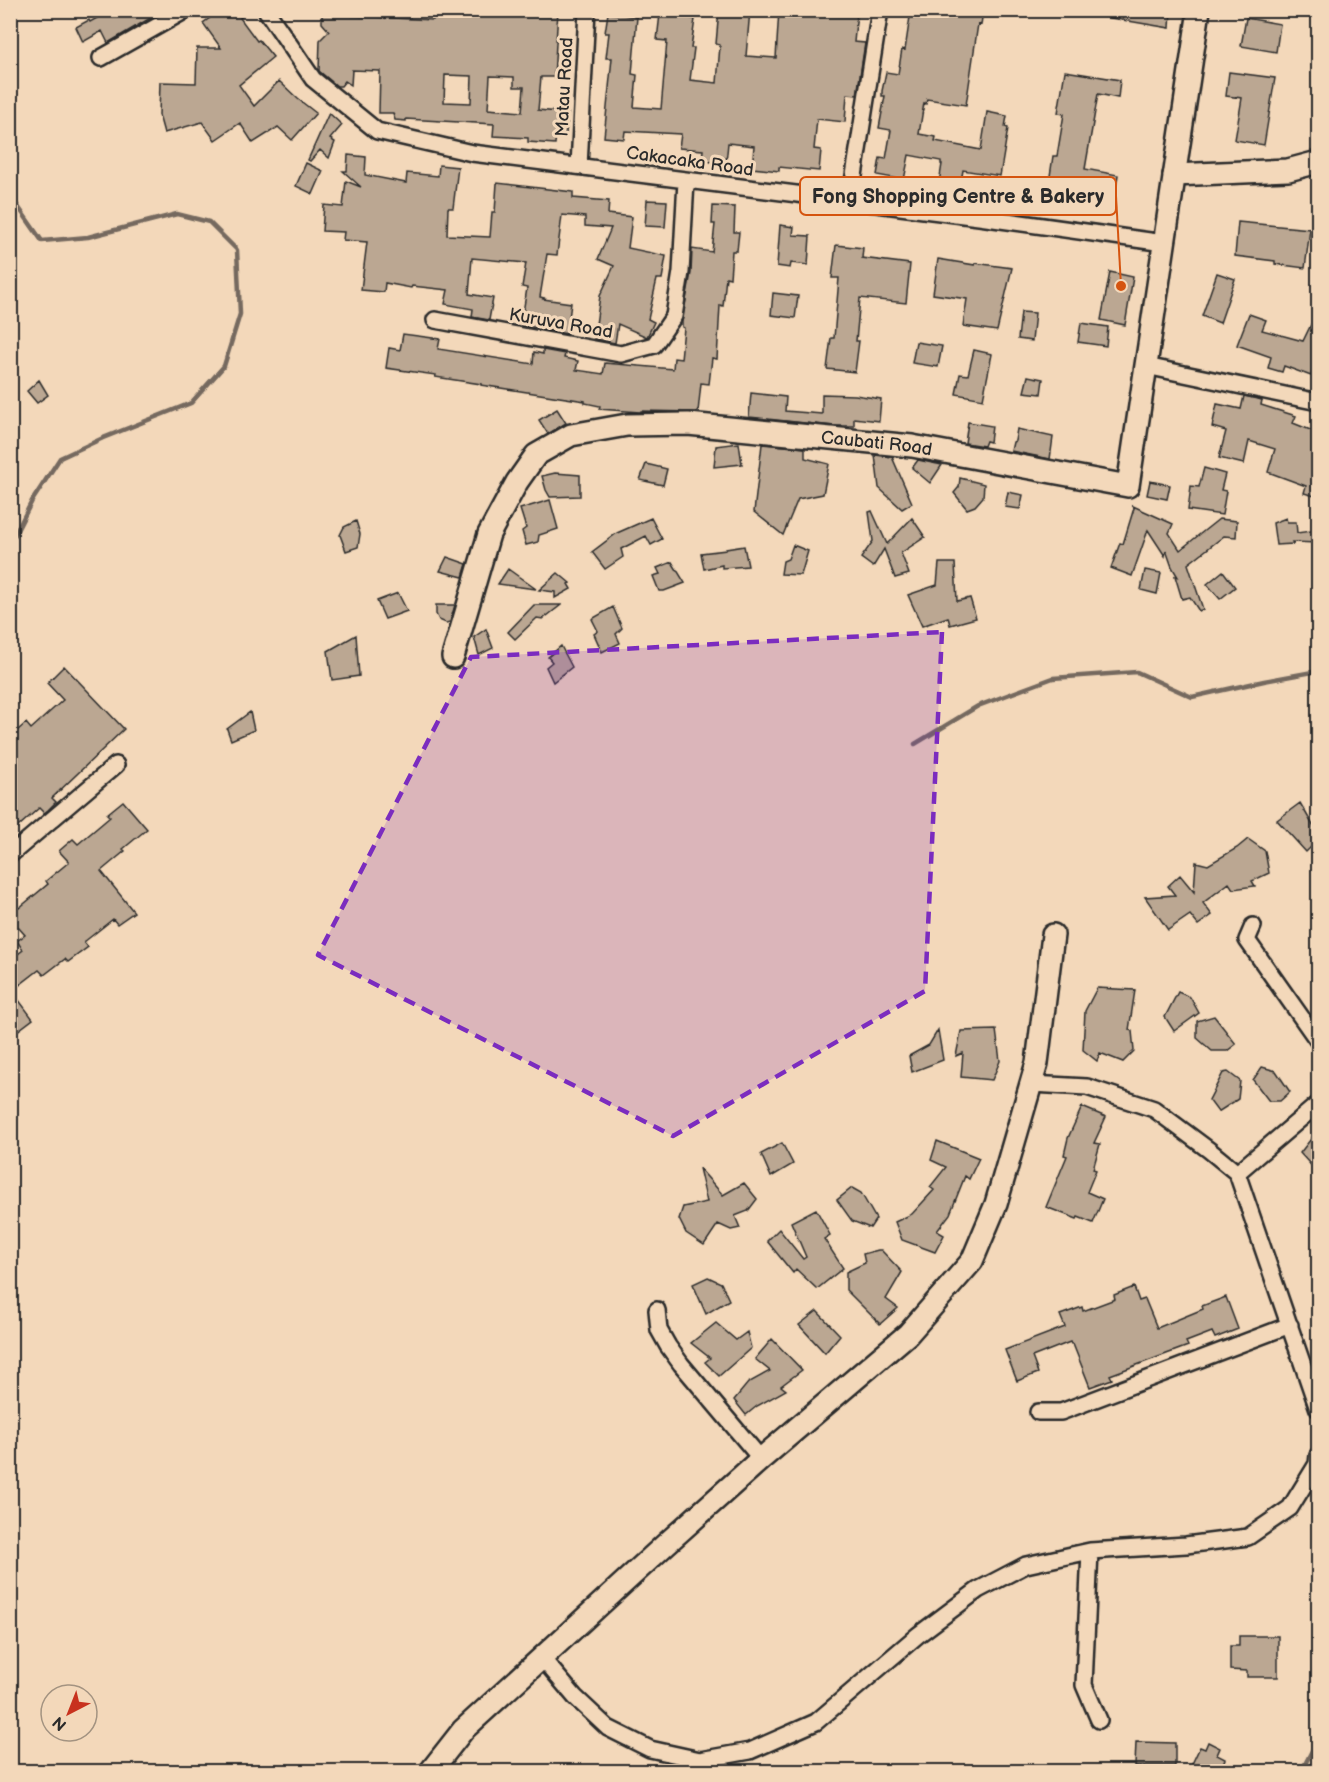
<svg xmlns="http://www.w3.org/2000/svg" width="1329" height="1782" viewBox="0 0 1329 1782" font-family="'Balsamiq Sans',sans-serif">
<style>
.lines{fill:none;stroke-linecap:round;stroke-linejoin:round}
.stream{stroke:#74695f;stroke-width:4.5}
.building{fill:#bba792;stroke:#2b2b2b;stroke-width:1.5;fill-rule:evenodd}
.street-casing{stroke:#2b2b2b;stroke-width:20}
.secondary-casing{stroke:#2b2b2b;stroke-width:26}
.street{stroke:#f3d8ba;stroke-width:15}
.secondary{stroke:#f3d8ba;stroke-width:21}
.marked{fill:#7b2cbf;fill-opacity:0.2;stroke:#7b2cbf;stroke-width:4.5;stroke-dasharray:12 8;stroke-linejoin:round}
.labels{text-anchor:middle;stroke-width:6;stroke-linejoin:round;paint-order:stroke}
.street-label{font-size:18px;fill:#2b2b2b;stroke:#f3d8ba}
.leader{fill:none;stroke:#d5540f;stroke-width:2}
.callout-dot{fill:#d5540f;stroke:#f3d8ba;stroke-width:2}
.callout{fill:#f3d8ba;stroke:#d5540f;stroke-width:2}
.callout-label{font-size:20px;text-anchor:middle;font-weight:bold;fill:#2b2b2b}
</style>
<rect width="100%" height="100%" fill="#f3d8ba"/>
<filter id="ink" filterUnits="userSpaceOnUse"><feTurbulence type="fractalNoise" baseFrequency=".0167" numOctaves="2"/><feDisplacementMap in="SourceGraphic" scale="12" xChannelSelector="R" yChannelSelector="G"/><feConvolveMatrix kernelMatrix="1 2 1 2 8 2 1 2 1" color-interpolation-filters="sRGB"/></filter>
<g filter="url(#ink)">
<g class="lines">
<!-- stream -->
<path class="stream" d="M10,195L42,241L88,237L177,214L209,222L237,250L240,314L224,366L191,403L103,438L60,458L32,501L10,544
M915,744L978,706L1053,678L1137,672L1192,697L1264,681L1318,671
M1301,1772L1318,1739"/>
</g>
<!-- building -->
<path class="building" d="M111,10H164L108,43L102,31L83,42L76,27L89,20L90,22Z
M221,10H250L240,18L257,41L259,40L273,57L239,85L254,106L279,81L298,99L316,113L292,140L278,127L253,143L240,123L215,140L202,122L164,133L159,115L160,82L196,83L197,48H221L203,23Z
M322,10H352V16L433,20V14L475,16V10H558L554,77H541L538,110L568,113L566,133H556L555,144L528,142V138L493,136L494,124L406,119V121L395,120L393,113H379L380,71L352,70L351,85L345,81L341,86H337L319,71L320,40L329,31L322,23ZM445,75L472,76L471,103L444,102ZM490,76L514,77V87H524L522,112L488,109Z
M719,10H750L746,56L776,58L779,10H837L857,12L854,42L865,43L857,95L847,94L845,122L817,119L814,149L821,150L819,171L779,167V171L752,168L754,146L728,143L726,163L702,161L703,150L679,148L681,134L625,131L624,139L604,137L612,58H606L609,33H605L608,13L637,17L632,74L637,75L634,107L661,109L667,41L657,40L660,14L695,19L691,48H694L690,80L717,83L720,45L716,44Z
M911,10H983L981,25L978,24L966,105L927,99L926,104L924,103L919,134L936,137L935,141L981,150L987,112L1007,116L1005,127L1008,128L1000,176L963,170L960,187L939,183L942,164H941V161L909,155L904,180L877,175L880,158L886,159L891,130L879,128L885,96H882V91L886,72L898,74L902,49L905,50Z
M1105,10H1171L1170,28L1104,17Z
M1246,18L1280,24L1276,52L1241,46Z
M1065,71L1120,80L1118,98L1098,94L1085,169L1118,175L1112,210L1076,204L1078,188L1049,183L1053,156H1057L1064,114L1058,113Z
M1229,72L1275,78L1264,145L1235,140L1242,98L1226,96Z
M329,113L342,125L330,139L335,142L329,158L320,150L310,161L308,160Z
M348,155L366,157L365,175L406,183L407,173L438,176L439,165L458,167L453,208H448L447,235L490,237L492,212H495L497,183L573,192V198L609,201L608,214L632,217L628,248L666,256L662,279H657L648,319L654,322L647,337L618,324L615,343L594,339L600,296L614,266L598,259L611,228L585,226V217L562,215L557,255L547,254L540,297L544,298L543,299L571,303L567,334L521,325L527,288L522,287L526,263L472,258L469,294L493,298L489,320L472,317L473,309L445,304L448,290L412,286L411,288L385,283L384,292L361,290L367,242L343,240L344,232L322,231L324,205L343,207L346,181L361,187L343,171H347Z
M306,163L323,171L313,194L296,186Z
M647,200L667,201L665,227L645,226Z
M713,206L735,207L734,232H739L737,251H732L730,278L726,277L723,306L720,305L717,359L712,358L709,384L701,383L698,412L641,411L640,412L599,409L600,406L585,403V401L481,385V384L435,377L436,375L386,368L389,348L400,350L403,334L440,339L438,349L533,364L534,352L543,354V350L565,354L564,358L578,361L576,370L603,374L605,363L673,369L674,358L681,359L684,328L682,327V321L691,273L692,249L712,252L715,224H712Z
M1238,222L1310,229L1305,268L1275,264V261L1235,256Z
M780,225L794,227L793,235L810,236L808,265L791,263L790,268L777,266Z
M836,245L863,248L862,258L910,264L906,303L860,298L856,341H859L855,372L827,369L831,338H834L839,278H832Z
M938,259L975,265V263L1012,268L997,331L963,326L967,299L933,294Z
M1110,272L1133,277L1125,325L1101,320Z
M1217,273L1235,279L1220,323L1202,316Z
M773,293L798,296L795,318L771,315Z
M1318,310V351L1311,376L1284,366L1282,372L1268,368L1271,357L1237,345L1249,314L1266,320L1262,330L1303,341Z
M1021,312L1035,313L1032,341L1018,339Z
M1081,323L1108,327L1106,346L1078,342Z
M916,342L942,346L938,367L912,363Z
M974,350L992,354L983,399L956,394L960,374L968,375Z
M1028,376L1043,379L1041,394L1024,392Z
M39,380L48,395L37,403L27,391Z
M751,393L786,397L785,411L822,414V394L855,395L881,399L879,421L854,418V426H834L749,417Z
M1244,396L1262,400L1261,405L1296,416L1293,423L1318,433V497L1304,493L1306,486L1268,472L1275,449L1249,441L1244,464L1219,458L1226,431L1212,427L1217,404L1241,409Z
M557,409L566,423L548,434L539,420Z
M968,422L992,426L990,442L986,441L984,446L965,443Z
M1017,429L1053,437L1050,459L1011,451L1013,442L1015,441Z
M739,443L742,464L714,467L716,446Z
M762,444L805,448V458L829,464L823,494L798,499L783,535L754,512Z
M875,455L892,457L912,503L902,509L879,488Z
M918,460L942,465L930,483L912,468Z
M646,464L667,469L663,485L640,480Z
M1204,468L1225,474L1221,490L1226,491L1222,515L1188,510L1191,486L1199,487Z
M555,473L580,475V496L550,497L546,490L542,476Z
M960,478L984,484L983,497L975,506L967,509L954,493L959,487Z
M1150,481L1170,485L1167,499L1147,495Z
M1008,492L1023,495L1020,509L1005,507Z
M550,500L558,529L539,535L538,542L526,545L522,531L526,528L520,509Z
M1133,506L1173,524L1169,533L1180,550L1219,519L1237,521L1236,537L1224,536L1188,564L1203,609L1199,611L1190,597L1182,599L1175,576L1178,577L1172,567L1166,550L1165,556L1148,530L1132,576L1111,568L1120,543L1123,544L1134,508Z
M872,511L887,544L912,518L925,537L901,553L909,574L895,578L884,549L873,567L861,558L873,541L869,512Z
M651,518L662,539L651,545L646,536L621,549L623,557L605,569L592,552L617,533Z
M1286,518L1287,522H1296L1297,533L1318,530V543L1292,542L1293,544L1276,545L1273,523Z
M356,521L360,534L358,547L346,551L340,535L344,527Z
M793,545L808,551L801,575L781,574L783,561L788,559Z
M744,546L748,566L722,568V565L704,569L701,553L726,550V549Z
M447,557L467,564L463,577L440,571Z
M672,562L685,583L664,591H659L653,576L660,574L657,568Z
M939,563H955L957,601L970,598L976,618L950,625L948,617L922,626L908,595L937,585Z
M508,569L536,589L498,584Z
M1145,570L1161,573L1157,594L1141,590Z
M1223,571L1235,587L1220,599L1207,584Z
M558,573L570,583L568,584L571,589L555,598V592L539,590Z
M398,593L407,611L385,619L377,601Z
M436,605H455L450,622L446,623L439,620L436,614Z
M534,605H561L543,619L537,618L515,639L508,632Z
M613,607L622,628L616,634L620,643L602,652L594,634L598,631L592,619Z
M486,629L493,648L479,655L474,637Z
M356,635L359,676L332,680L328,651Z
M561,646L572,667L553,682L546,667L552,662L548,657Z
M64,666L124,729L52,798L56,802L48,810L44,813L39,808L10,834V737L26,723L31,729L63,700L47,683Z
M250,712L254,730L231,740L227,729Z
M123,801L147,829L123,849L125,851L101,871L134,912L117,924L113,919L84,942L88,947L68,962L65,959L44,975L39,970L12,991L33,1019L16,1032L10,1025V960L23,950L17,941L25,935L10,918V898L19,908L48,884L46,881L69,862L59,851L73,839L78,844L110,817L107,814Z
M1300,803L1318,834V840L1306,852L1277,820Z
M1248,839L1265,851L1269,873L1252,881L1255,886L1233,889L1229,883L1203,903L1212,915L1198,925L1190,915L1168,930L1145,897L1175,895L1168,886L1180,875L1194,892L1196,862L1208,865L1237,848Z
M1097,988L1135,990L1129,1030L1132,1031L1134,1051L1123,1062L1100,1053L1097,1061L1083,1050L1085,1011Z
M1178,992L1190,997L1199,1013L1174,1031L1165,1017Z
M1214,1016L1236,1044L1227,1051H1212L1197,1038V1021Z
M938,1030L943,1060L912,1072L909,1056L929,1045Z
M996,1030L1000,1061L992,1080L961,1077L963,1053L956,1056L961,1031Z
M1262,1067L1276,1071L1290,1092L1280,1101H1269L1253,1080Z
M1228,1072L1240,1081L1238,1099L1218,1112L1209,1100L1223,1073Z
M1082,1107L1106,1117L1094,1143L1100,1144L1093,1169L1096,1170L1087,1192L1103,1199L1093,1223L1078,1217L1077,1219L1046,1207L1067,1156L1064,1155L1068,1138Z
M1318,1130V1173L1300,1153Z
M937,1141L979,1158L969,1179L965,1176L950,1214L937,1231L944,1235L935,1252L902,1240L895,1222L912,1214L934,1190L930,1187L946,1167L931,1160Z
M782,1143L793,1164L771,1177L761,1154Z
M699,1168L723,1195L744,1183L757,1199L748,1211L735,1216L740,1228L731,1230L718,1224L704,1245L686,1233L679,1219L683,1207L707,1202Z
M852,1188L861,1193L876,1219L870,1228L852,1221L837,1200Z
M816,1209L830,1235L824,1239L843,1268L817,1289L796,1269L793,1273L767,1241L779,1229L803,1259L806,1257L791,1222Z
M878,1250H881L902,1272L886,1299L898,1308L880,1324L846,1290V1272L865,1263L863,1254Z
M708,1277L721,1283L729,1300L706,1314L693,1284Z
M1134,1287L1139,1301L1145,1299L1157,1328L1203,1309L1202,1306L1226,1297L1238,1329L1215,1338L1212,1332L1186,1342L1188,1346L1110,1375L1112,1379L1090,1387L1073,1344H1071L1070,1342L1032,1357L1038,1373L1017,1381L1005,1350L1065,1327L1060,1315L1082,1307L1083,1311L1115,1299L1114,1295Z
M817,1311L840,1335L825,1353L799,1325Z
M716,1323L736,1340L747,1332L751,1348L719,1376L705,1362L710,1358L691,1343Z
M772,1339L802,1370L781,1386L786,1390L757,1406L746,1415L734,1400L748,1383L770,1371L755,1359Z
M1239,1636H1278V1677H1247V1671L1230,1670V1646H1239Z
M1136,1742L1175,1743V1766H1135Z
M1208,1742L1220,1748L1217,1755L1225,1759L1219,1772H1197L1200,1766H1191L1200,1747L1205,1749Z"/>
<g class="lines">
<defs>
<path id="street" d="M266,10L313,79L377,131L472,153L979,217L1164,243
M101,58L186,10
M579,166L587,10
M850,201L880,10
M435,320L621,354L654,345L674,316L681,272L686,181
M1146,366L1318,402
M10,855L116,765
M1253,926L1247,940L1318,1041
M1031,1084L1087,1087L1154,1109L1209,1150L1237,1173L1318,1409
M1237,1173L1318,1104
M657,1310L659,1330L668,1346L681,1364L761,1459
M1038,1412H1061L1290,1325
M1090,1551L1084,1685L1099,1720
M542,1658L575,1697L608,1728L650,1749L700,1760L750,1751L816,1722L918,1635L978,1590L1026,1565L1090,1551L1186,1545L1248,1537L1290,1508L1317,1464L1318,1455"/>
<g id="secondary">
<path d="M1174,175L1288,170L1318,162"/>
<path id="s1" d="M453,657L489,534L517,482L536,455L571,435L627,425L688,424L912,446L1128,486L1199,10"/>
<path d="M430,1772L463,1730L666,1544L761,1459L908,1334L972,1261L996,1204L1037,1063L1053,935"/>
</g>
</defs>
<!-- street casing -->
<use href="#street" class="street-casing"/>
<!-- secondary casing -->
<use href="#secondary" class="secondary-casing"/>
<!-- street -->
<use href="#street" class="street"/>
<!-- secondary -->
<use href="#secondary" class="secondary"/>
</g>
</g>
<!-- marked area -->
<path class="marked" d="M942,632L925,991L673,1136L318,955L471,657Z"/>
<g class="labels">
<!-- street labels -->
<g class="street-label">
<text transform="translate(564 87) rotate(-87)" y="6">Matau Road</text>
<text transform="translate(690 161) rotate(8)" y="6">Cakacaka Road</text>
<text transform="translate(561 323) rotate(10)" y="6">Kuruva Road</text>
<text dy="6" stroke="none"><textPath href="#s1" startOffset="568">Caubati Road</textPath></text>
</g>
</g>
<!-- callouts -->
<path class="leader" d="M1121 286L1116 196"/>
<circle class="callout-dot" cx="1121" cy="286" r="6"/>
<rect class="callout" x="800" y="177" width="316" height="38" rx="6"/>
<g class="callout-label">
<text x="958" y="203">Fong Shopping Centre &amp; Bakery</text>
</g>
<!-- margin -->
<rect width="1329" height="1782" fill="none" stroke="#f3d8ba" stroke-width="36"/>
<rect x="18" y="18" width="1293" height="1746" fill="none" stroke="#2b2b2b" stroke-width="2" filter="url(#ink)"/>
<!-- north arrow -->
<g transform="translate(69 1713) rotate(222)"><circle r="28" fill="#f3d8ba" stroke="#a39381" stroke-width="1.5"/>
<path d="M0-4.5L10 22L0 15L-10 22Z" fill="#c8321e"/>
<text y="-9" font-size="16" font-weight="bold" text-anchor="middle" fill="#2b2b2b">N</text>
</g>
</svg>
